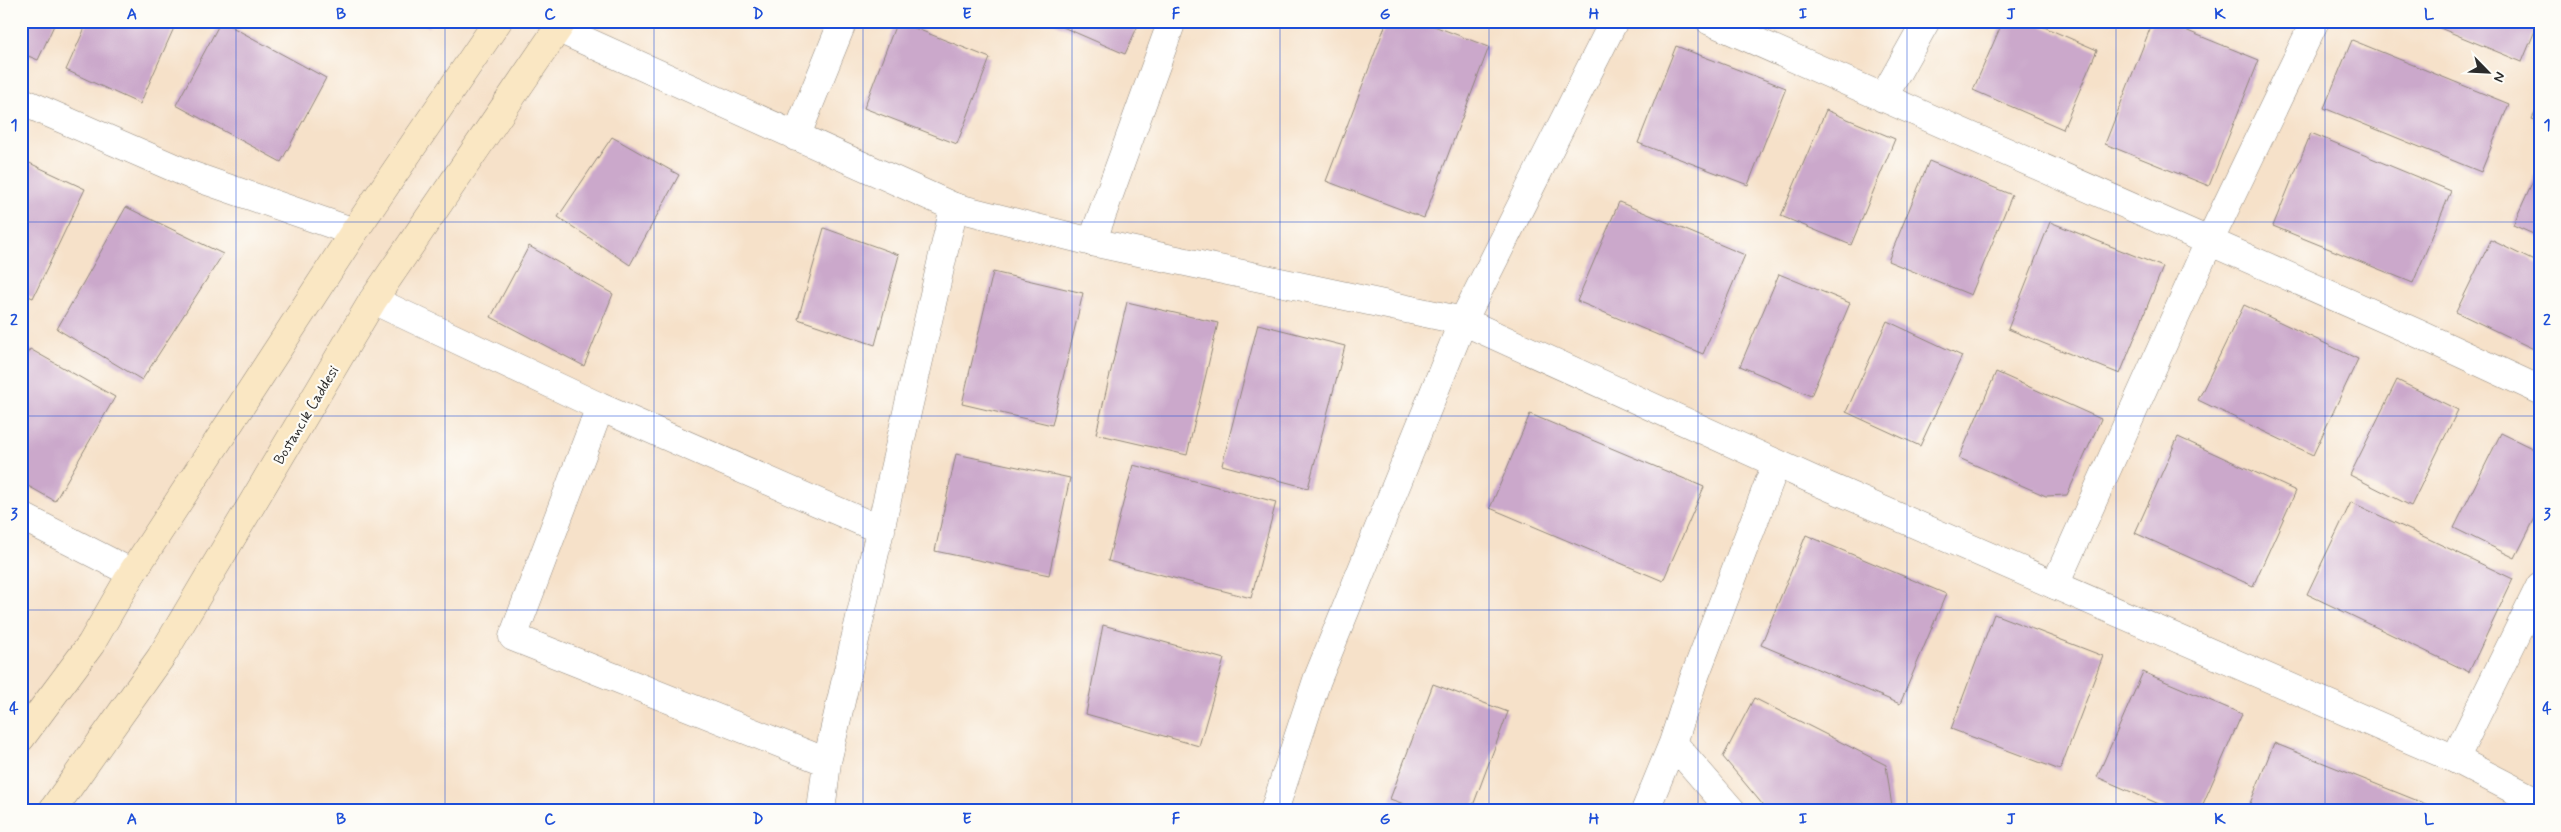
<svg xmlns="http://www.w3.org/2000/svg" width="2561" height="832" viewBox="0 0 2561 832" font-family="Mynerve,sans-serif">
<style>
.building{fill:#cba8cb}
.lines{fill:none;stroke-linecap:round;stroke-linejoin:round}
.minor-casing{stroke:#90867a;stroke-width:29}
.tertiary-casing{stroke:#90867a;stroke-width:29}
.secondary-casing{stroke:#90867a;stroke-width:29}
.minor{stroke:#fff;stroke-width:28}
.tertiary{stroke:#fff;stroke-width:28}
.secondary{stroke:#fae7c3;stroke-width:28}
.grid{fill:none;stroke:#1d4ed8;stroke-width:1;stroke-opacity:0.55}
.labels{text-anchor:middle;stroke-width:4.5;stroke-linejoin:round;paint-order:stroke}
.street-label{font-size:15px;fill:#2b2b2b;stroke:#fdfcf7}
.neatline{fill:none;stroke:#1d4ed8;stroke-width:2}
.grid-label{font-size:16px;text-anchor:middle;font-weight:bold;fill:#1d4ed8}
</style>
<rect width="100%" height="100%" fill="#fdfcf7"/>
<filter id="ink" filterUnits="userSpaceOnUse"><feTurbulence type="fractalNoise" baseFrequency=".02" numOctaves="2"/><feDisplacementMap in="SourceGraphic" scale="10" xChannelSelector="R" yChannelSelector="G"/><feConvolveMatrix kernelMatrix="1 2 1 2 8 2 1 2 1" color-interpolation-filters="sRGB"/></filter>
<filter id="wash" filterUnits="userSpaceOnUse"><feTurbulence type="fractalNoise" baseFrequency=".0096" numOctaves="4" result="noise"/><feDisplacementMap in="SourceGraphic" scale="20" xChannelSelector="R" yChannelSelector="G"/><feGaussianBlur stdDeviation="1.12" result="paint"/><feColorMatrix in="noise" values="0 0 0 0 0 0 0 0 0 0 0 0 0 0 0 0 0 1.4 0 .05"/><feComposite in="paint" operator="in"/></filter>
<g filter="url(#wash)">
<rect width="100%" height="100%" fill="#f6e1c9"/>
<g id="blocks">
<!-- building -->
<path class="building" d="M21,21H56L38,60L21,53Z
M88,21H177L140,104L66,70Z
M221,21L326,78L281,162L176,105Z
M417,21H431L429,27Z
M897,21L990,58L957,144L864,108Z
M1049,21H1140L1125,54Z
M1387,21H1421L1489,47L1424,218L1326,181Z
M2003,21H2030L2097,50L2063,129L1973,90Z
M2153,21H2163L2259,60L2209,186L2105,144Z
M2423,21H2539L2522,62Z
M2352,40L2509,104L2481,172L2324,108Z
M1676,46L1786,88L1748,185L1638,143Z
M2540,102V122L2532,119Z
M1826,110L1895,139L1851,245L1781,216Z
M2311,133L2451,191L2413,283L2273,226Z
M612,137L679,175L630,265L558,217Z
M21,159L85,189L33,298L21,293Z
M1929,161L2012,195L1971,295L1888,261Z
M2540,165V237L2513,225Z
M1619,202L1745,255L1703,354L1577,301Z
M126,207L223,254L142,380L57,329Z
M2050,222L2163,267L2120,374L2008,329Z
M824,228L899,255L875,345L798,319Z
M2491,240L2540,264V352L2456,312Z
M529,246L613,294L584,366L491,317Z
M993,272L1083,293L1052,425L962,404Z
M1779,274L1850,303L1811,396L1740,366Z
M1127,302L1218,323L1187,455L1096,434Z
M2244,305L2358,359L2313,455L2198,400Z
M1887,321L1962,356L1920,446L1846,412Z
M1258,324L1345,346L1308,488L1222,465Z
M30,349L115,397L55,501L21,482V364Z
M1996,372L2101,419L2067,495L2046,496L1959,458Z
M2397,380L2458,410L2411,506L2350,475Z
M1530,414L1704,487L1663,581L1490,508Z
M2501,433L2540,452V508L2515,558L2454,528Z
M2178,437L2296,491L2253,586L2135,533Z
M956,454L1070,478L1049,575L935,551Z
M1133,465L1276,502L1251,598L1108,561Z
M2351,502L2513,579L2469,672L2307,594Z
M1806,535L1946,594L1900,704L1761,645Z
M1994,614L2103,656L2060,770L1951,729Z
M1103,625L1224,659L1199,746L1086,714Z
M2143,672L2242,714L2200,811H2175L2097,777Z
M1433,684L1508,712L1471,811H1423L1390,799Z
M1754,698L1886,765L1892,807L1889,811H1768L1723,757Z
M2540,709V729L2532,725Z
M2274,743L2433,807L2431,811H2247Z"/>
</g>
</g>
<g filter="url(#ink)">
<use href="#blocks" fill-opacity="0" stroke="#90867a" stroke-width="1"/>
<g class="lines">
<defs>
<path id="minor" d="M1710,21L2417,333L2540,390
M1883,98L1926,21
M21,101L193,176L354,232
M796,137L843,21
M1092,242L1172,21
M373,300L600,407L881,530
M600,407L513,637L827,762
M21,516L132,573
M2055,585L2209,242L2315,21
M1673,743L1732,811
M2455,759L2540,586
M821,811L827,762L954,207
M1645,811L1673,743L1693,681L1776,464"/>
<path id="tertiary" d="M559,29L954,207L1092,242L1463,321L1809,478L2455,759L2540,803
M1274,811L1317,680L1463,321L1614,21"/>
<path id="secondary" d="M21,738L91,644L132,573L354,232L498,21
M52,811L161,657L373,300L563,21"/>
</defs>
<!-- minor casing -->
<use href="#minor" class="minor-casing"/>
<!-- tertiary casing -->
<use href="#tertiary" class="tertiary-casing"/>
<!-- secondary casing -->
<use href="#secondary" class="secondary-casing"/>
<!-- minor -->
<use href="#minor" class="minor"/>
<!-- tertiary -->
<use href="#tertiary" class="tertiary"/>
<!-- secondary -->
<use href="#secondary" class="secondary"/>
</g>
</g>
<!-- grid -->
<path class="grid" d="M236,21V811M445,21V811M654,21V811M863,21V811M1072,21V811M1280,21V811M1489,21V811M1698,21V811M1907,21V811M2116,21V811M2325,21V811M21,222H2540M21,416H2540M21,610H2540"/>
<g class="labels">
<!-- street labels -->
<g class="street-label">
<text transform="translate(306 415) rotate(-59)" y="5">Bostancık Caddesi</text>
</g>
</g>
<!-- margin -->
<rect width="2561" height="832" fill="none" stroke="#fdfcf7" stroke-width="55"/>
<!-- north arrow -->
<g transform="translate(2488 72) rotate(114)" stroke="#fdfcf7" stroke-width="4" paint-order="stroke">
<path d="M0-4L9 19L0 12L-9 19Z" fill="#2b2b2b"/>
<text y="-8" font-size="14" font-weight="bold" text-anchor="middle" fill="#2b2b2b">N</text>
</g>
<rect x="28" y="28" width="2506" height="776" class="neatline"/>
<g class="grid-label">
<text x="132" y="19">A</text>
<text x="341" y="19">B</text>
<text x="550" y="19">C</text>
<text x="758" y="19">D</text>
<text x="967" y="19">E</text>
<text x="1176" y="19">F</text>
<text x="1385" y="19">G</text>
<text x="1594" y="19">H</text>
<text x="1803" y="19">I</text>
<text x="2011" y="19">J</text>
<text x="2220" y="19">K</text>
<text x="2429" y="19">L</text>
<text x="14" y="130">1</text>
<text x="2547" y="130">1</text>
<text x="14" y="325">2</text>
<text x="2547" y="325">2</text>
<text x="14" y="519">3</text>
<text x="2547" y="519">3</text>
<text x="14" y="713">4</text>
<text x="2547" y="713">4</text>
<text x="132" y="824">A</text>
<text x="341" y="824">B</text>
<text x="550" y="824">C</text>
<text x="758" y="824">D</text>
<text x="967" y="824">E</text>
<text x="1176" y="824">F</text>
<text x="1385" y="824">G</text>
<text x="1594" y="824">H</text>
<text x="1803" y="824">I</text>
<text x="2011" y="824">J</text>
<text x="2220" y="824">K</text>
<text x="2429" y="824">L</text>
</g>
</svg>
